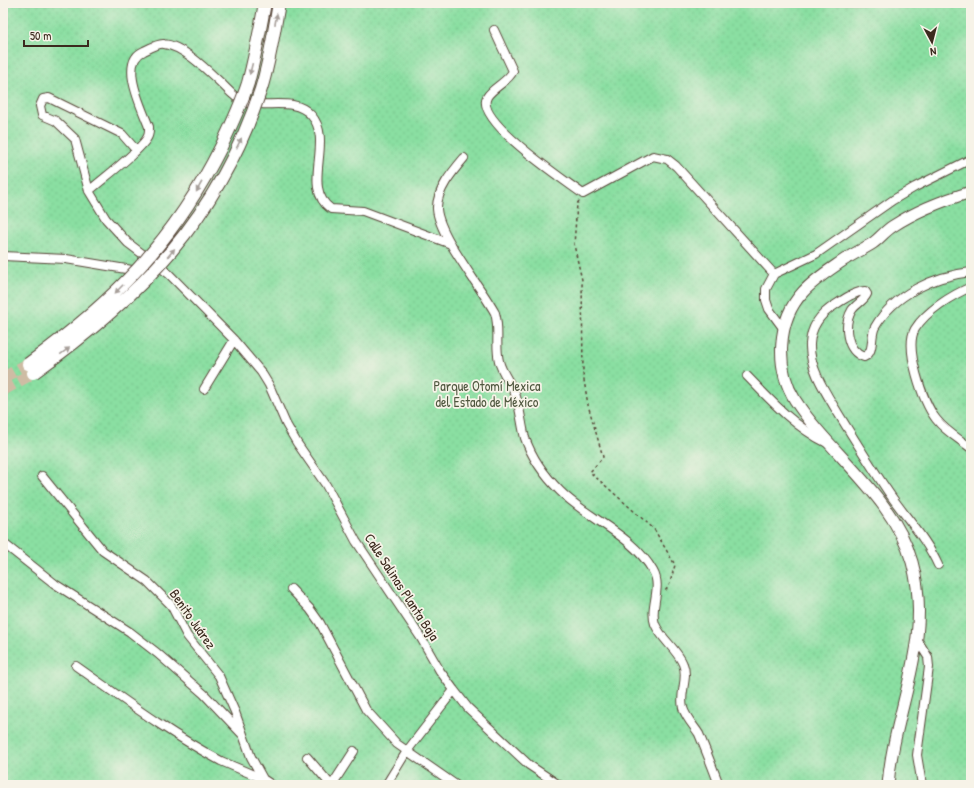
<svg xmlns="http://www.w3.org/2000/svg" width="974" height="788" viewBox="0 0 974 788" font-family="'Patrick Hand',sans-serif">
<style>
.park{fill:url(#park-dots);stroke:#628460}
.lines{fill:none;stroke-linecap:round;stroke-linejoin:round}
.highway-tunnel{stroke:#cebca4;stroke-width:12;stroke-dasharray:12 6;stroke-linecap:butt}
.minor-casing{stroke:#574537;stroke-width:10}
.major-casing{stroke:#574537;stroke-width:13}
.path{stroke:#574537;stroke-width:1.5;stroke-dasharray:3 3;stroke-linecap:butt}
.minor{stroke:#fff;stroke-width:8}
.major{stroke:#fff;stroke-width:11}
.highway-bridge-casing{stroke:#574537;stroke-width:14;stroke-linecap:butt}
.highway-bridge{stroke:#fff;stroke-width:12}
.oneway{fill:#a79f9a}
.labels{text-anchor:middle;stroke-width:3.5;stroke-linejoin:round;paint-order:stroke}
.park-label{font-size:14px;fill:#4f573f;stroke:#f7f3e8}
.street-label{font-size:14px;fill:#3b2a1e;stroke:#f7f3e8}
</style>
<defs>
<pattern id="park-dots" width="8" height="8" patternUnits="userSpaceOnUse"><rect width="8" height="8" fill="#8adfa2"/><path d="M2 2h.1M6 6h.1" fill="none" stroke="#78c08b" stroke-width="1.8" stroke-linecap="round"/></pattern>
</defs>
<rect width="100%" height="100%" fill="#f7f3e8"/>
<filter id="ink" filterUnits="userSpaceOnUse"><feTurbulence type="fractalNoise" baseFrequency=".025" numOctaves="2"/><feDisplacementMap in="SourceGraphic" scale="8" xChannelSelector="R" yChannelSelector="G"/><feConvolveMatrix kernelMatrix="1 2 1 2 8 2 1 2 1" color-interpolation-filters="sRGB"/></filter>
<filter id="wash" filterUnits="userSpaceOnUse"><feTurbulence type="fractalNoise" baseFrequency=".012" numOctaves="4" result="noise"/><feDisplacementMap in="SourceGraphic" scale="16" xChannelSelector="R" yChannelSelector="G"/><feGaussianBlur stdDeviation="0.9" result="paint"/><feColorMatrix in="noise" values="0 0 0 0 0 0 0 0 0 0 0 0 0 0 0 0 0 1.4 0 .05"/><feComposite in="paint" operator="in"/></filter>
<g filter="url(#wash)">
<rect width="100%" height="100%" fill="#f3e0c5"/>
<!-- park -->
<path class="park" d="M3,3H971V785H3Z"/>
</g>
<g filter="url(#ink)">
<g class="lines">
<!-- highway-tunnel -->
<path class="highway-tunnel" d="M3,378L28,364
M3,390L33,373"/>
<defs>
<path id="minor" d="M494,30L513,71C508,82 493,87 487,97C474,121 566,181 583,194L653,156L667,159L676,166L774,274
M136,150L122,134L49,98L43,99L40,106L42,115L56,121L75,139L89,191L106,219L128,243L169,274L234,340L261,372L269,385L286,424L297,443L326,485L356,541L421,638L440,671L454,690L468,708L529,765L559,785
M464,158C453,171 436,191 437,209C439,236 481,287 495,313C500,329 495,345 499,361C501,371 509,381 514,391C520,405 521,422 525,438C532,458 545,476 560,491C589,520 632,534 653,571C663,588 649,607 655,624C661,639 677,649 683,664C689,678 679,693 683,708C686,718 694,726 699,734C706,751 713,768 719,785
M89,191C100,181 144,148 148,136C149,134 149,130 149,127C142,108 118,62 144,51C150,48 159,43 164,44C184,46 209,72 223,85C230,92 236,99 244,102C265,109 294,96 311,115C335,141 300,187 331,209L363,211L451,244
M3,256L66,259L138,271
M971,287C952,295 926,311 915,329C904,348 923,402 936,419C945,431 959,439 971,448
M783,328L769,309L766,300V289L774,274L816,254L893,200L915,187L971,159
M747,376C772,402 795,427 827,443
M204,389L234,340
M42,476L103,551L147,581L171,605L187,636L219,676L235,712L251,757L263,779L272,785
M3,543L55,584L130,632L157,653L204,694L242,734
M938,565C925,536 904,516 887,490C870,465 854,439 838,413C826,393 809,368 810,344C811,326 820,314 835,305C844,299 854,292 865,291L867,294C864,301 856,304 852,310C843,325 846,351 864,357C875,353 870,336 875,327C894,294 934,276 971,272
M291,589L310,609L320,623L366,710L397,744L456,785
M918,641L928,657L929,667L917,755L922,785
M76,666C123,699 170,734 221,761C235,767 249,773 263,779
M307,757L331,785
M332,785L354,751
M386,785L407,751L454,690"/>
<path id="major" d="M888,785C894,708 934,641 912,562C893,495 831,456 795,400C775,368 777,320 803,292C814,280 828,271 841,262C851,255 862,250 873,243C880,238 885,231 893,226C916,211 944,200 971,192"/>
</defs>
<!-- minor casing -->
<use href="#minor" class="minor-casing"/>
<!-- major casing -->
<use href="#major" class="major-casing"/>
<!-- path -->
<path class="path" d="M579,201L577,204L574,245L582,280L583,374L588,405L603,457L590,472L654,529L675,565L669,586L665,591"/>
<!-- minor -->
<use href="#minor" class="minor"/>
<!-- major -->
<use href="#major" class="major"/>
<defs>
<path id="highway-bridge" d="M28,364C113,302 173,243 221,147C231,126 241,105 248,83C255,57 260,30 265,3
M33,373C141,297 219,217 261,89C270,61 274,31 279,3"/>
</defs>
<!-- highway-bridge casing -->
<use href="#highway-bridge" class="highway-bridge-casing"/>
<!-- highway-bridge -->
<use href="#highway-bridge" class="highway-bridge"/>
</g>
<!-- one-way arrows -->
<defs><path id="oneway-solid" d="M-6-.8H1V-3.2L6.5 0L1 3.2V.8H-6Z"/></defs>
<g class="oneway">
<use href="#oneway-solid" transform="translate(276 19) rotate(-79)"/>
<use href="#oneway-solid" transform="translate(251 69) rotate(104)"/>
<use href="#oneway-solid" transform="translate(239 143) rotate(-64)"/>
<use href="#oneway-solid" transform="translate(199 187) rotate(119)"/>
<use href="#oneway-solid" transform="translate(171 253) rotate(-50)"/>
<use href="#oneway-solid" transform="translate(119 289) rotate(134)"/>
<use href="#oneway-solid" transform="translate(65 351) rotate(-36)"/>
</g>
</g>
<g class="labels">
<!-- park labels -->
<g class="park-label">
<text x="487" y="391">Parque Otomí Mexica<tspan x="487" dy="16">del Estado de México</tspan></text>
</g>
<!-- street labels -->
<g class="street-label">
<text transform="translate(402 587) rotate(57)" y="5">Calle Salinas Planta Baja</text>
<text transform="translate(193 619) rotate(55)" y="5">Benito Juárez</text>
</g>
</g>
<!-- margin -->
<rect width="974" height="788" fill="none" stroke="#f7f3e8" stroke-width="16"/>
<!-- north arrow -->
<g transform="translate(932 42) rotate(173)" stroke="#f7f3e8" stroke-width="3" paint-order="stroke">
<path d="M0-3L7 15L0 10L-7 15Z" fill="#3b2a1e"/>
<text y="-6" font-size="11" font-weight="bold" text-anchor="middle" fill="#3b2a1e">N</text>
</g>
<!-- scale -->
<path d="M24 40v6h64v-6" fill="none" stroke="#3b2a1e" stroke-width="2"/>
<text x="30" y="40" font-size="12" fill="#3b2a1e" stroke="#f7f3e8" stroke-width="3" paint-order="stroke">50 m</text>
</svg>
